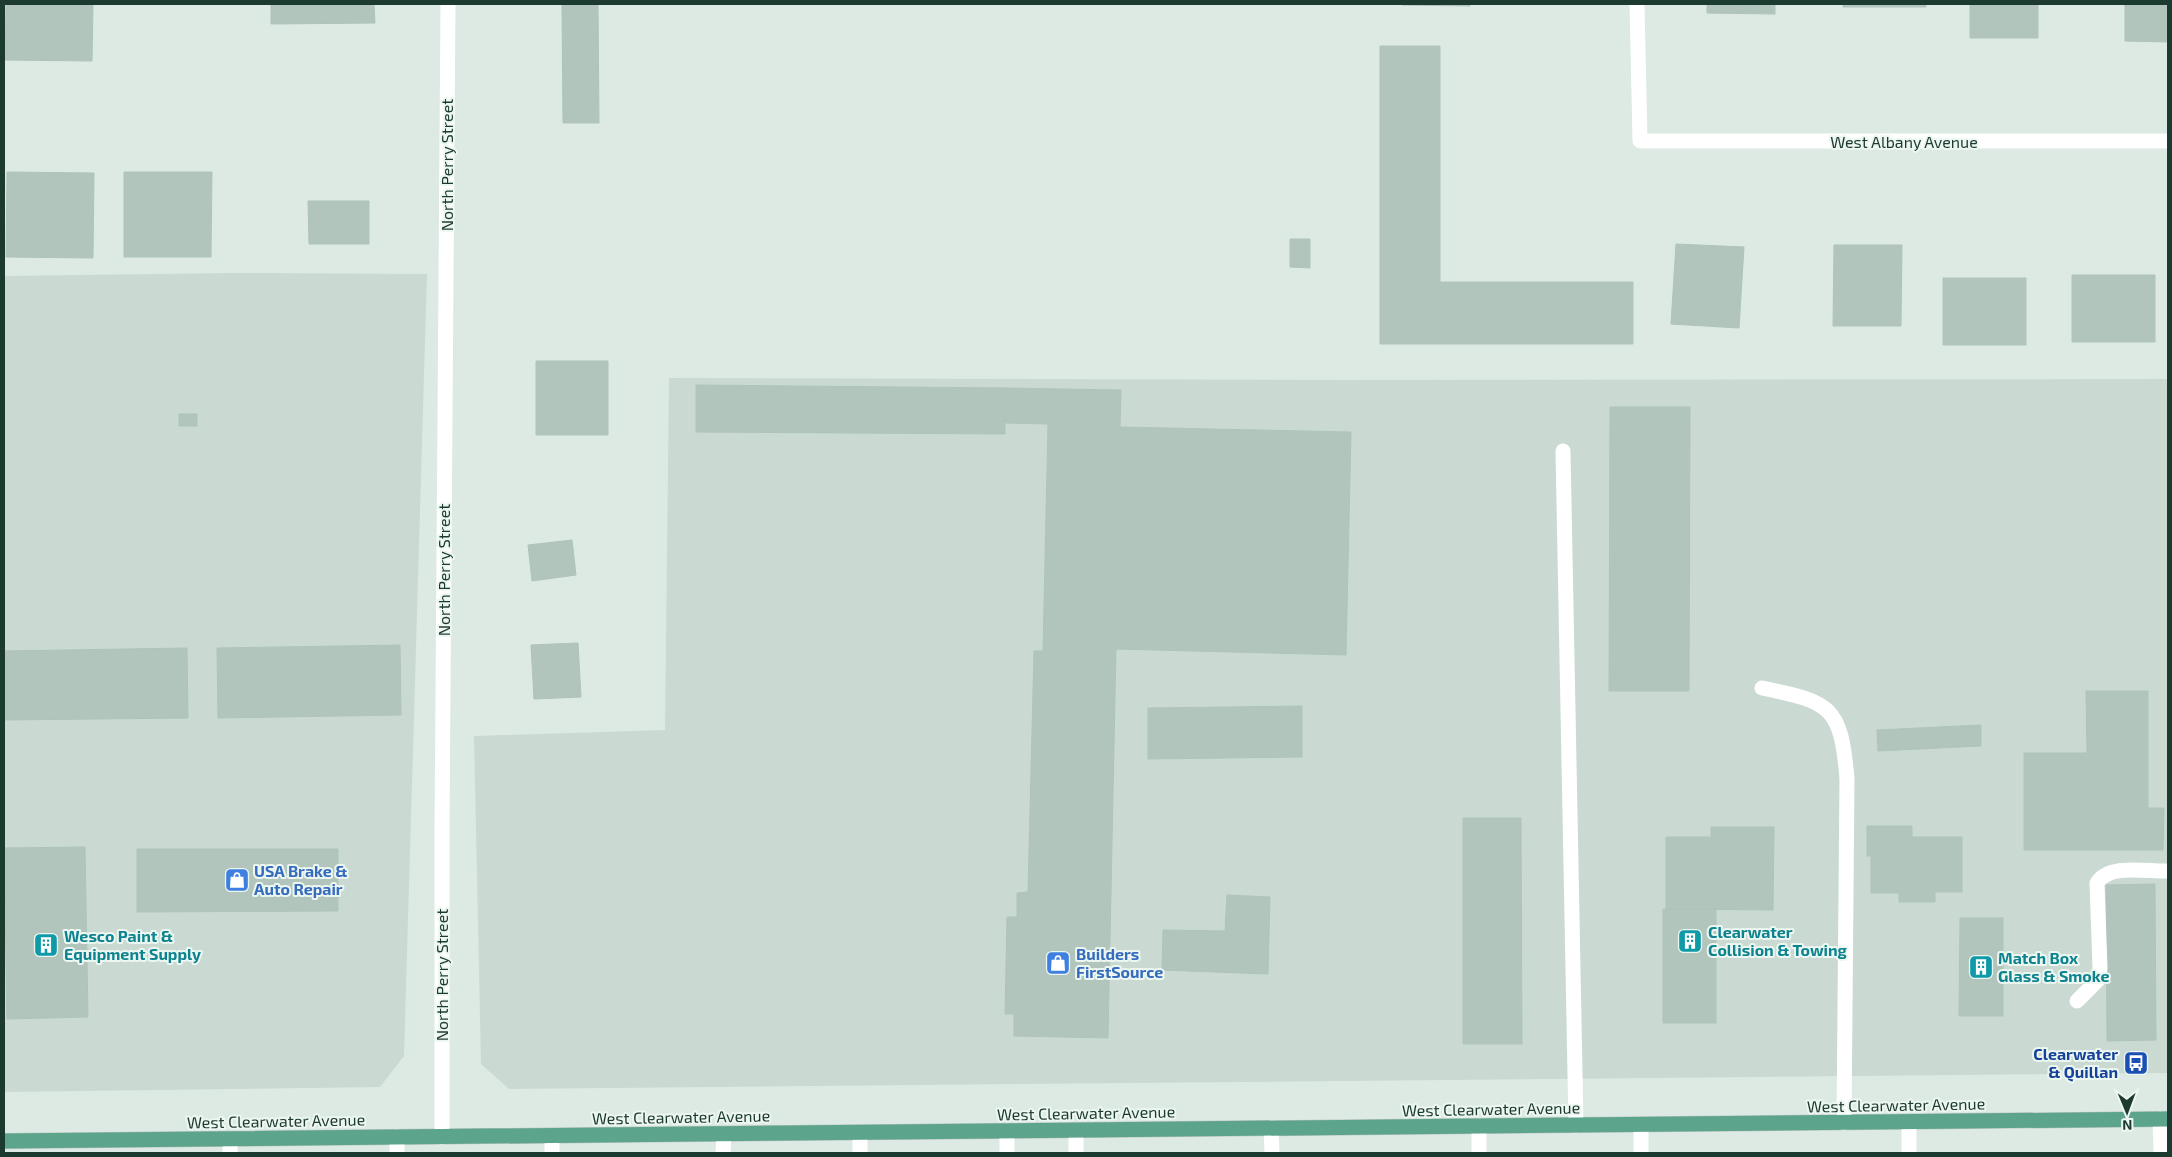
<svg xmlns="http://www.w3.org/2000/svg" width="2172" height="1157" viewBox="0 0 2172 1157" font-family="'Exo 2',sans-serif">
<style>
.built{fill:#cadad2}
.building{fill:#b2c5bc;stroke:#aec4ba}
.lines{fill:none;stroke-linecap:round;stroke-linejoin:round}
.major-casing{stroke:#bbc4c1;stroke-width:16}
.minor{stroke:#fff;stroke-width:15}
.major{stroke:#5da48d;stroke-width:15}
.labels{text-anchor:middle;stroke-width:4;stroke-linejoin:round;paint-order:stroke}
.street-label{font-size:16px;fill:#1d3a30;stroke:#edf7f1}
.shop-label{font-size:16px;font-weight:bold;fill:#366cbe;stroke:#edf7f1;text-anchor:start}
.culture-label{font-size:16px;font-weight:bold;fill:#0d838f;stroke:#edf7f1;text-anchor:start}
.transit-label{font-size:16px;font-weight:bold;fill:#164399;stroke:#edf7f1;text-anchor:end}
</style>
<rect width="100%" height="100%" fill="#dceae3"/>
<!-- built -->
<path class="built" d="M233,273L427,274L404,1056L380,1087L4,1092V276Z
M669,378L1343,380L2168,379V1073L509,1089L481,1064L474,736L665,730Z"/>
<!-- building -->
<path class="building" d="M6,4H93L92,61L5,60Z
M271,4H374L375,23L271,24Z
M562,4H598L599,123H563Z
M1402,4H1470V6L1402,5Z
M1707,4H1775V14L1707,13Z
M1843,4H1926V7H1843Z
M1970,4H2038V38H1970Z
M2125,4H2168V42L2125,41Z
M1380,46H1440V282H1633V344H1380Z
M7,172L94,173L93,258L6,257Z
M124,172H212L211,257H124Z
M308,201H369V244H309Z
M1290,239H1310V268L1290,267Z
M1676,244L1744,247L1739,328L1671,324Z
M1834,245H1902L1901,326H1833Z
M2072,275H2155V342H2072Z
M1943,278H2026V345H1943Z
M536,361H608V435H536Z
M696,385L1005,388V434L696,432Z
M1005,388L1121,390L1120,427L1351,432L1346,655L1116,649L1108,1038L1014,1036V1014H1005L1007,917H1017V893L1028,892L1034,651H1043L1048,424L1005,423Z
M1610,407H1690L1689,691H1609Z
M179,414H197V426H179Z
M572,540L576,575L532,581L528,545Z
M578,643L581,697L534,699L531,645Z
M400,645L401,715L218,718L217,648Z
M187,648L188,718L4,720V651Z
M2086,691H2148V808H2164L2163,850H2024V753H2087Z
M1302,706V757L1148,759V708Z
M1981,725V746L1878,751L1877,730Z
M1463,818H1521L1522,1044H1463Z
M1867,826H1912V837H1962V892H1935V902H1899V893H1871V856H1867Z
M1711,827H1774L1773,910L1666,909V837H1711Z
M85,847L88,1017L7,1019L4,848Z
M137,849H338V911L137,912Z
M2155,884L2156,1040L2107,1041L2106,885Z
M1227,895L1270,897L1268,974L1162,970L1163,930L1225,931Z
M1663,909H1716V1023H1663Z
M1960,918H2003V1016H1959Z"/>
<g class="lines">
<defs>
<path id="major" d="M4,1141L2168,1119"/>
</defs>
<!-- major casing -->
<use href="#major" class="major-casing"/>
<!-- minor -->
<path class="minor" d="M1637,4L1640,141H2168
M1563,451L1576,1125
M1762,688C1831,702 1841,706 1847,779L1844,1123
M2077,1001L2098,980L2100,968L2097,883C2109,863 2148,872 2168,871
M2160,1119L2161,1153
M1271,1128L1272,1153
M1007,1131V1153
M1076,1131V1153
M860,1133V1153
M552,1136V1153
M397,1137V1153
M442,1137V830L448,4
M230,1139V1153
M723,1153L724,1134
M1479,1153V1126
M1641,1153V1125
M1909,1153V1122"/>
<!-- major -->
<use href="#major" class="major"/>
</g>
<!-- icons -->
<defs>
<symbol id="shop-square" viewBox="-11 -11 22 22"><rect x="-9" y="-9" width="18" height="18" rx="4" fill="#3f7fe0" stroke="#edf7f1"/><path d="M-5-2.5h2.3a2.7 3.5 0 0 1 5.4 0H5L5.5 6h-11ZM-1.5-2.5h3a1.5 2.3 0 0 0-3 0Z" fill="#fff"/></symbol>
<symbol id="building-square" viewBox="-11 -11 22 22"><rect x="-9" y="-9" width="18" height="18" rx="4" fill="#0f9aa8" stroke="#edf7f1"/><path d="M-4-6H4V6H1V3H-1V6H-4ZM-2.5-4.3h1.7v1.8h-1.7ZM.8-4.3h1.7v1.8H.8ZM-2.5-1h1.7V.8h-1.7ZM.8-1h1.7V.8H.8Z" fill="#fff"/></symbol>
<symbol id="bus-square" viewBox="-11 -11 22 22"><rect x="-9" y="-9" width="18" height="18" rx="4" fill="#1a4fb4" stroke="#edf7f1"/><path d="M-5-6H5V4H4V6H2V4H-2V6H-4V4H-5ZM-3.5-4V0h7V-4ZM-3.5 1.2v1.5H-2V1.2ZM2 1.2v1.5H3.5V1.2Z" fill="#fff"/></symbol>
</defs>
<g fill-rule="evenodd">
<use href="#shop-square" x="223" y="866" width="28" height="28"/>
<use href="#building-square" x="1676" y="927" width="28" height="28"/>
<use href="#building-square" x="32" y="931" width="28" height="28"/>
<use href="#shop-square" x="1044" y="949" width="28" height="28"/>
<use href="#building-square" x="1967" y="953" width="28" height="28"/>
<use href="#bus-square" x="2122" y="1049" width="28" height="28"/>
</g>
<g class="labels">
<!-- street labels -->
<g class="street-label">
<text x="1904" y="148">West Albany Avenue</text>
<text transform="translate(447 165) rotate(-90)" y="6">North Perry Street</text>
<text transform="translate(444 570) rotate(-90)" y="6">North Perry Street</text>
<text transform="translate(442 975) rotate(-90)" y="6">North Perry Street</text>
<text transform="translate(1896 1105) rotate(-1)" y="6">West Clearwater Avenue</text>
<text transform="translate(1491 1109) rotate(-1)" y="6">West Clearwater Avenue</text>
<text transform="translate(1086 1113) rotate(-1)" y="6">West Clearwater Avenue</text>
<text transform="translate(681 1117) rotate(-1)" y="6">West Clearwater Avenue</text>
<text transform="translate(276 1121) rotate(-1)" y="6">West Clearwater Avenue</text>
</g>
<!-- shop labels -->
<g class="shop-label">
<text x="254" y="877">USA Brake &amp;<tspan x="254" dy="18">Auto Repair</tspan></text>
<text x="1076" y="960">Builders<tspan x="1076" dy="18">FirstSource</tspan></text>
</g>
<!-- culture labels -->
<g class="culture-label">
<text x="1708" y="938">Clearwater<tspan x="1708" dy="18">Collision &amp; Towing</tspan></text>
<text x="64" y="942">Wesco Paint &amp;<tspan x="64" dy="18">Equipment Supply</tspan></text>
<text x="1998" y="964">Match Box<tspan x="1998" dy="18">Glass &amp; Smoke</tspan></text>
</g>
<!-- transit labels -->
<g class="transit-label">
<text x="2118" y="1060">Clearwater<tspan x="2118" dy="18">&amp; Quillan</tspan></text>
</g>
</g>
<!-- border -->
<rect width="2172" height="1157" fill="none" stroke="#1d3a30" stroke-width="10"/>
<!-- north arrow -->
<g transform="translate(2127 1112) rotate(179)" stroke="#edf7f1" stroke-width="4" paint-order="stroke">
<path d="M0-4L9 19L0 12L-9 19Z" fill="#1d3a30"/>
<text y="-8" font-size="14" font-weight="bold" text-anchor="middle" fill="#1d3a30">N</text>
</g>
</svg>
